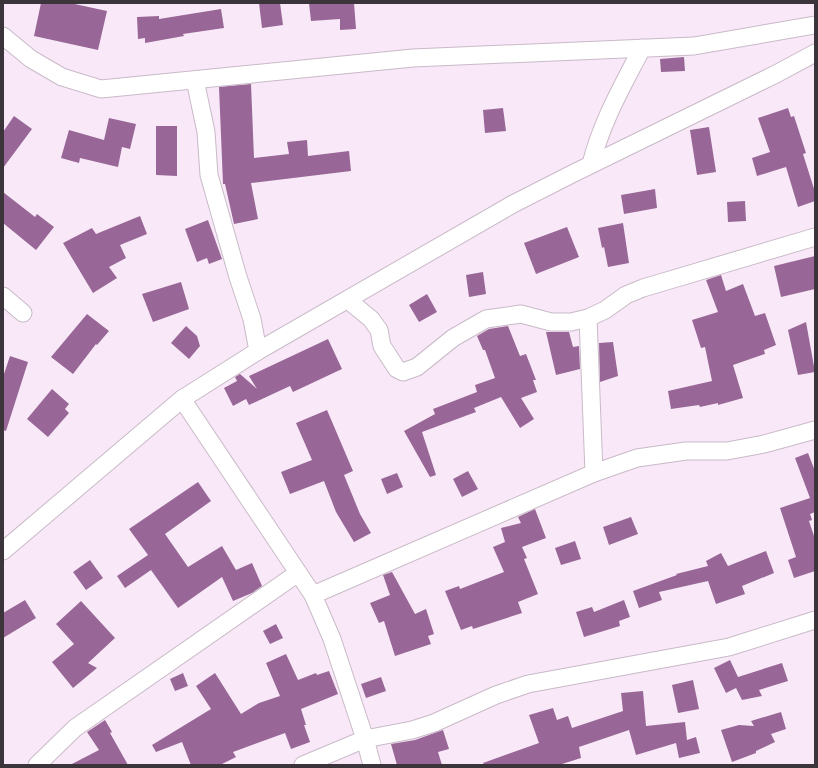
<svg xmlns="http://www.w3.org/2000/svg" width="818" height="768" font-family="Inter,sans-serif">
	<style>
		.building { fill: #986797 }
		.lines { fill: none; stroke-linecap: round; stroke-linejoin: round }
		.street-casing { stroke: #c9bac8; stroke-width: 19 }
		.street { stroke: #fff; stroke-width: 17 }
	</style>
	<rect width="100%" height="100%" fill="#f9e9f8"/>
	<g class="building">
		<path d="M41,3H70L107,11L98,50L34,36Z"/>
		<path d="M259,3H280L283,25L262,28Z"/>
		<path d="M309,3H354L356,29L340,30V19L311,21Z"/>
		<path d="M221,9L224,28L183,34L184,36L145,43V38L138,39L137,17L159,16V19Z"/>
		<path d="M684,57L685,71L661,72L660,59Z"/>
		<path d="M251,84L254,158L289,154L287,142L307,140L308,156L349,151L351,171L251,183L258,219L234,224L225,184H223L219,87Z"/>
		<path d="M503,108L506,131L485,133L483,110Z"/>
		<path d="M788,108L791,117L794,116L806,153L803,154L815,192V201L798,207L786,167L757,176L752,158L770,152L758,118Z"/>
		<path d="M14,116L32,129L3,168V132Z"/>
		<path d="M109,118L136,124L130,149L122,147L118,167L80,158L79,163L61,158L69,130L104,140Z"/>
		<path d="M156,126H177V176L156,175Z"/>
		<path d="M709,127L716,172L697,175L690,130Z"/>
		<path d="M655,189L657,208L624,214L621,195Z"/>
		<path d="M3,192L35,217L37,214L54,227L36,250L3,223Z"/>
		<path d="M745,201L746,221L728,222L727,202Z"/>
		<path d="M140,216L147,234L120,245L126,258L109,267L117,278L93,293L63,243L92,228L96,234Z"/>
		<path d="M208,220L222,259L209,264L207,258L197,262L185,229Z"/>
		<path d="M623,223L629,263L608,267L604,247L602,248L598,228Z"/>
		<path d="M567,227L579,257L536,274L524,243Z"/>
		<path d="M815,256V289L781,297L774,266Z"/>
		<path d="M483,272L486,294L469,297L466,275Z"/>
		<path d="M721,275L726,291L743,284L755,316L765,313L776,345L764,350L765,354L733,365L743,398L718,405V403L700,407L699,405L671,409L668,391L712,381L705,347L701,348L692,320L718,312L706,280Z"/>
		<path d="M181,282L189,309L153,322L142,294Z"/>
		<path d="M427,294L437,312L419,322L409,305Z"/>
		<path d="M87,314L109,331L97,345L96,344L73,374L51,357Z"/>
		<path d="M806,322L815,372L798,375L788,330Z"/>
		<path d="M186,326L197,336L200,346L189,359L171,343Z"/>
		<path d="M508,326L520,356L526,354L536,380H533L537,392L521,398L534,419L520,428L501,397L474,408L476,412L422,432L436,475L430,477L404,431L435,414L433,409L477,392L475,385L495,378L485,350H483L477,336L489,329Z"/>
		<path d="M546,332H569L573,347L579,346L580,369L556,375Z"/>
		<path d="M328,339L342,369L293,392L290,386L249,405L246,399L233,406L224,388L237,381L235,377L240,374L257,389L249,376Z"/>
		<path d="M613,342L618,376L600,382L599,343Z"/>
		<path d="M10,356L28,362L6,431L3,430V377Z"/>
		<path d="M52,389L69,404L65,409L69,413L48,437L27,419Z"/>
		<path d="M327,410L353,471L344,475L360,514L371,533L354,542L336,512L324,481L290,494L281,472L312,460L296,423Z"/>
		<path d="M808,453L815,471V512L810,514L812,520L809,521L815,539V571L794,578L788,560L796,557L780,508L810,498L795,458Z"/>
		<path d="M468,471L478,489L462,497L453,479Z"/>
		<path d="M397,473L403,487L387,494L381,479Z"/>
		<path d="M198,482L211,501L165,534L188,567L222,546L236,570L252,563L262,586L252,593L233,601L222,577L178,608L151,570L125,588L117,576L148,555L129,529Z"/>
		<path d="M535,509L546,538L522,547L527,558L524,559L538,594L518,602L522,613L473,629L472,626L461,630L445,591L459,586L460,589L504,572L493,547L505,542L501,528L521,523L518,517Z"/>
		<path d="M631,517L638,534L609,545L603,527Z"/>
		<path d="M575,541L581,559L561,565L555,548Z"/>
		<path d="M766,551L774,573L742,586L745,594L716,604L708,581L659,592L662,600L639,608L633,591L677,575L676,574L708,566L706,561L721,553L728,566Z"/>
		<path d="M90,560L103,578L86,590L73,572Z"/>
		<path d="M392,572L415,614L426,609L434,634L428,636L431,644L395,656L384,621L379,623L370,603L390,595L383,575Z"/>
		<path d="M25,600L36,618L3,638V613Z"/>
		<path d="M624,600L630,617L619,621L620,626L584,637L576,612L592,607L594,612Z"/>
		<path d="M81,601L115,638L88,663L97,668L73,688L52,662L74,644L56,624Z"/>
		<path d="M276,624L283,638L270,644L263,631Z"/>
		<path d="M286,654L298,680L316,673L317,675L329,671L338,694L301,709L306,725H304L310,742L291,749L285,733L233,752L236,757L220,765H191L182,742L156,752L152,745L211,709L196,686L215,673L241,714L259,703L280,696L266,663Z"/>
		<path d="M730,660L738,677L782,663L788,681L759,690L762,696L742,700L736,688L726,693L714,668Z"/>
		<path d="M183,673L188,686L175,691L170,679Z"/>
		<path d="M381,677L386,691L366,698L361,684Z"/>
		<path d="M693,680L699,709L678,713L672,685Z"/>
		<path d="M643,691L646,726L685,722L687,740L696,737L700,753L679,758L676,743L636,755L629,730L579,747L581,758L559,765H484L483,763L539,743L529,715L553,708L557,720L568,716L572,728L623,711L621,693Z"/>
		<path d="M781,712L786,729L771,734L775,742L756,751V753L732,762L721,730L739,725L754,726L751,721Z"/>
		<path d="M105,720L112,732L110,733L128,765H70L99,750L87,732Z"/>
		<path d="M443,730L449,749L438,752L442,765H397L391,744L415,740Z"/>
	</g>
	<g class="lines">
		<defs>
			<g id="street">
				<path d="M3,36L31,59L62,77L101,89L413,58L694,46L815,25"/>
				<path d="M195,80L206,132L209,175L238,277L252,319L258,351"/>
				<path d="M591,164C602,121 622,87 642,48"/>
				<path d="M3,296L23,313"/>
				<path d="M349,301L371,319L379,330L382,346L397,369L403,372L417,367L453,338L486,319L521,314L551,322H571L588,318L605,310L626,295L643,288L815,237"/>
				<path d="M588,318L594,473"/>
				<path d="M182,399L313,595L332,639L365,739L372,765"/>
				<path d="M3,551L182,399L258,351L513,204L574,173L776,74L815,53"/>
				<path d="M313,595L594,473L637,458L686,451H727L764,444L815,430"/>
				<path d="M37,765L75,728L298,573"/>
				<path d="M303,765L365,739L412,730L434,723L496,695L528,684L729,647L815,620"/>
			</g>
		</defs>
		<use href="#street" class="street-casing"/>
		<use href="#street" class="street"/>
	</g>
	<rect width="818" height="768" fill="none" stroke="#3b353b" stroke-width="8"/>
</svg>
